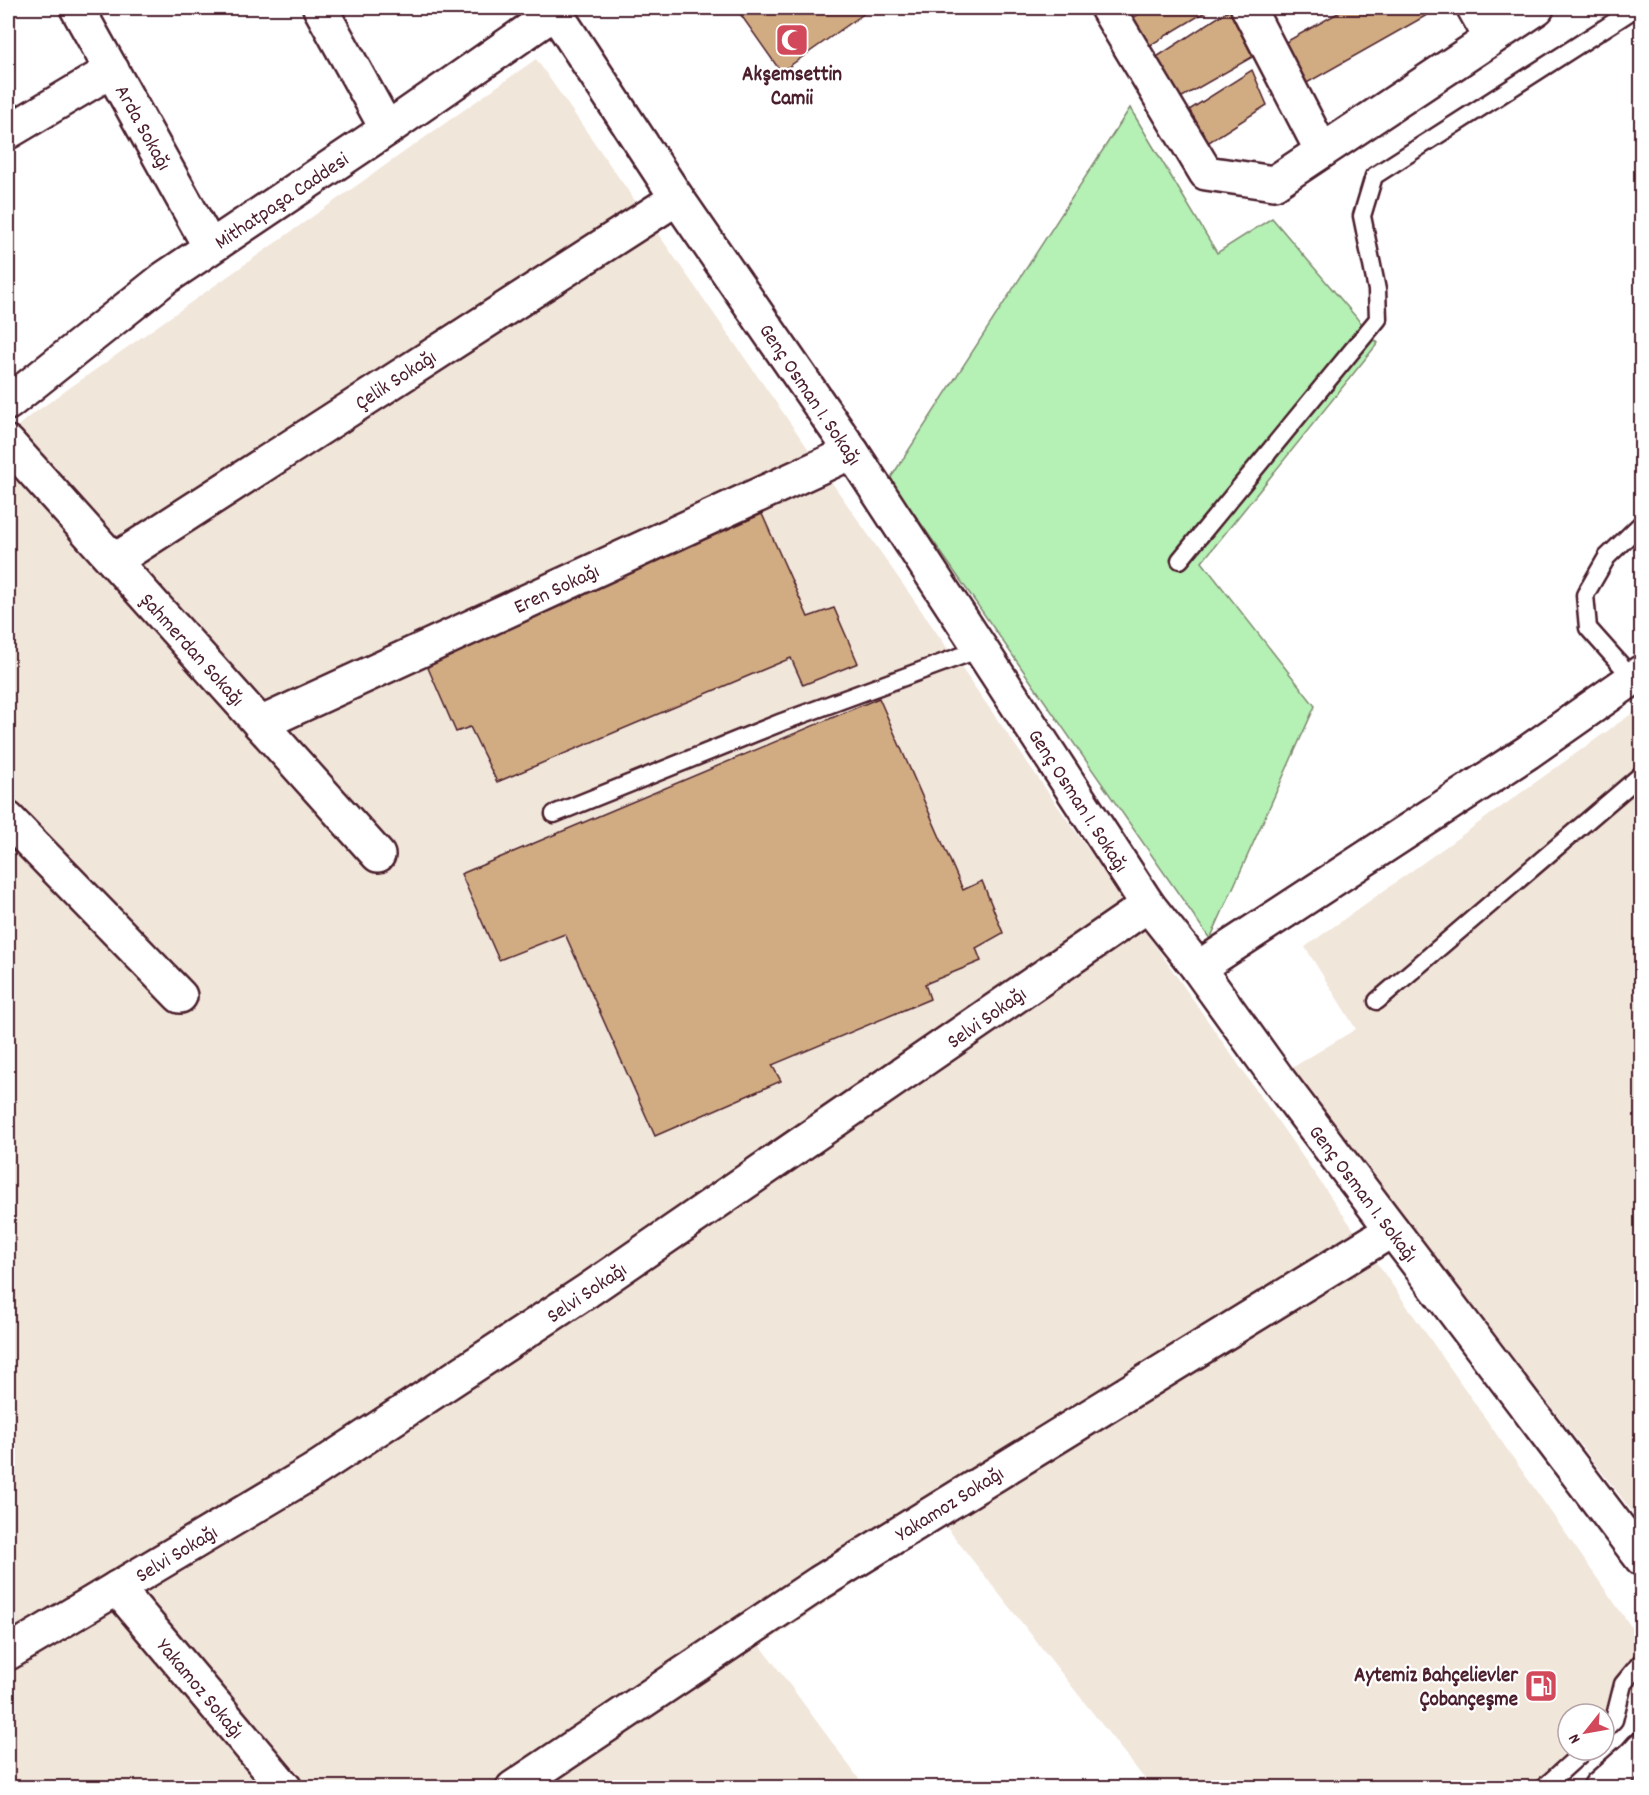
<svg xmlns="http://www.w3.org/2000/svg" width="1649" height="1795" font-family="Dekko,sans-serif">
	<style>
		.built { fill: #f1e6da }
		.green { fill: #b5f0b5; stroke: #808870; stroke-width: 1.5 }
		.building { fill: #d1ac83; stroke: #4a1f2b; stroke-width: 1.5 }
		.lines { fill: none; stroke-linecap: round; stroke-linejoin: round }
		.service-casing { stroke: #4a1f2b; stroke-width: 21 }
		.minor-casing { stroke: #4a1f2b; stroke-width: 38 }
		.secondary-casing { stroke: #4a1f2b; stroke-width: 38 }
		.service { stroke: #fff; stroke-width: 16 }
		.minor { stroke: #fff; stroke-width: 33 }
		.secondary { stroke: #fff; stroke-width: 33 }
		.labels { text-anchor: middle; stroke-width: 4.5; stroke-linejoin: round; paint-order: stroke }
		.poi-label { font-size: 21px; font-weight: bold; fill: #4a1f2b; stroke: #fff }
		.street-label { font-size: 21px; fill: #4a1f2b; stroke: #fff }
	</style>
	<rect width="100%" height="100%" fill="#fff"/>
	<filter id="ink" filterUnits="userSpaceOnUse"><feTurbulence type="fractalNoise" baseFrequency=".0167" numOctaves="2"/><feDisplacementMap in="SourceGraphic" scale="12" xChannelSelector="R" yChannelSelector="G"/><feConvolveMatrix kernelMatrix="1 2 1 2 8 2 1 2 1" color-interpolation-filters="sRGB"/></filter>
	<g filter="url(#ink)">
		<g class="built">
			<path d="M536,59L1641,1641V1684L1604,1722V1714H1568V1750H1576L1538,1787H1151L944,1524L761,1646L865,1787H8V435L27,418Z"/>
			<path d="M1641,707V1523L1290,1069L1356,1029L1305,947Z"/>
		</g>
		<path class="green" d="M1130,108L1217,253L1272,218L1378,343L1202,562L1315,706L1210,939L890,479Z"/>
		<g class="building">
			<path d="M736,8H872L781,72Z"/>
			<path d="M1148,8H1212L1149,46L1132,19Z"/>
			<path d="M1347,8H1435L1436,10L1305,84L1284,43Z"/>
			<path d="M1229,10L1254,56L1177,100L1152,60Z"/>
			<path d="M1252,70L1267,105L1206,144L1186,112Z"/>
			<path d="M762,514L808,617L834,608L858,663L803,685L791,658L497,782L470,727L456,732L425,661Z"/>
			<path d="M879,698L963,890L982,881L1003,933L976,948L981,961L925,984L930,999L772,1065L781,1081L655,1136L565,934L499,960L461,874Z"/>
		</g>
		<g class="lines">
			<defs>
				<g id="service">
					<path d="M1180,560L1378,319L1377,290L1362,216L1374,176L1636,8"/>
					<path d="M1637,683L1588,628L1585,595L1607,557L1642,523"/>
					<path d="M554,814L782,722L980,649"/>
					<path d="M1377,1001L1642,774"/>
					<path d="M1604,1730L1614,1720L1623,1684L1642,1661"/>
					<path d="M1543,1788L1585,1750"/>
				</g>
				<g id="minor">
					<path d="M77,8L210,247"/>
					<path d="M320,8L387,129"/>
					<path d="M1107,8L1206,173L1274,183L1537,8"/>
					<path d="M1248,8L1322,151"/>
					<path d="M1474,8L1491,38"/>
					<path d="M555,12L677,198L852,452L1148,905L1198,968L1280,1082L1642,1559"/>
					<path d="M8,132L112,70"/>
					<path d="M8,443L378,855"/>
					<path d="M114,561L677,198"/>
					<path d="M260,724L852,452"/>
					<path d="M8,819L180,996"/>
					<path d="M1198,968L1528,752L1642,672"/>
					<path d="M117,1588L285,1788"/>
					<path d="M8,1653L312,1472L587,1291L1148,905"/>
					<path d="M513,1788L819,1583L1392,1230"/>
				</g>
				<g id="secondary">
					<path d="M8,403L165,278L387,129L561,8"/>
					<path d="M1600,1788L1635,1757L1642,1749"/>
				</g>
			</defs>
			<use href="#service" class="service-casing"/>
			<use href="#minor" class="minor-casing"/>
			<use href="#secondary" class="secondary-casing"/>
			<use href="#service" class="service"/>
			<use href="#minor" class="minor"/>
			<use href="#secondary" class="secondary"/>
		</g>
	</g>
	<defs>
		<symbol id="mosque-square" viewBox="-11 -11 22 22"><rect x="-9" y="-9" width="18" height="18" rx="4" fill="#d1495b" stroke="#fff"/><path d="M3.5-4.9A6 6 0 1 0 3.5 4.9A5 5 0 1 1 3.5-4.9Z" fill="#fff"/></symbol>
		<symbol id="fuel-square" viewBox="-11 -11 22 22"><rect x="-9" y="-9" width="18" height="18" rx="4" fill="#d1495b" stroke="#fff"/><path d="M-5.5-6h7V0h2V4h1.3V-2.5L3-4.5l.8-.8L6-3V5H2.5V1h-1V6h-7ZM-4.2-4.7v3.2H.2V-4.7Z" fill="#fff"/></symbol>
	</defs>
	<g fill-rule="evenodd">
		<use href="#mosque-square" x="773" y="21" width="38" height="38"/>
		<use href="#fuel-square" x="1522" y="1667" width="38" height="38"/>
	</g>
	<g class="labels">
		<g class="poi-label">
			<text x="792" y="80">Akşemsettin<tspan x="792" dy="24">Camii</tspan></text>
			<text x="1518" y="1681" text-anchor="end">Aytemiz Bahçelievler<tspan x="1518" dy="24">Çobançeşme</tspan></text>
		</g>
		<g class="street-label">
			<text transform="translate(144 127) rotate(61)" y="7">Arda Sokağı</text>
			<text transform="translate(281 200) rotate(-34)" y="7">Mithatpaşa Caddesi</text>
			<text transform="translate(395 379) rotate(-33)" y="7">Çelik Sokağı</text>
			<text transform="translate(811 394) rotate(56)" y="7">Genç Osman 1. Sokağı</text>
			<text transform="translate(556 588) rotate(-25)" y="7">Eren Sokağı</text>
			<text transform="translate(193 649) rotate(48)" y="7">Şahmerdan Sokağı</text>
			<text transform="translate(1079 800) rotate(57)" y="7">Genç Osman 1. Sokağı</text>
			<text transform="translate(986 1017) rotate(-35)" y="7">Selvi Sokağı</text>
			<text transform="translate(1364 1193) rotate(53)" y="7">Genç Osman 1. Sokağı</text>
			<text transform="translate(586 1292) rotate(-34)" y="7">Selvi Sokağı</text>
			<text transform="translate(949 1503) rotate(-32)" y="7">Yakamoz Sokağı</text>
			<text transform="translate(176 1553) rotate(-31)" y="7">Selvi Sokağı</text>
			<text transform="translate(201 1688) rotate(50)" y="7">Yakamoz Sokağı</text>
		</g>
	</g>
	<rect width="1649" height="1795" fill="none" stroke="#fff" stroke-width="30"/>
	<rect x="15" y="15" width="1619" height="1765" fill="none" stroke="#4a1f2b" stroke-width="2" filter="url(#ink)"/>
	<g transform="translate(1586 1732) rotate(239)"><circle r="28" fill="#ffffff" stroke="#b7a5aa" stroke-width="1.5"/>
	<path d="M0-4.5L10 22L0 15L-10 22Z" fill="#d1495b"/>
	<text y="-9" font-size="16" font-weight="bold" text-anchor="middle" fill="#4a1f2b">N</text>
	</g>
</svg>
